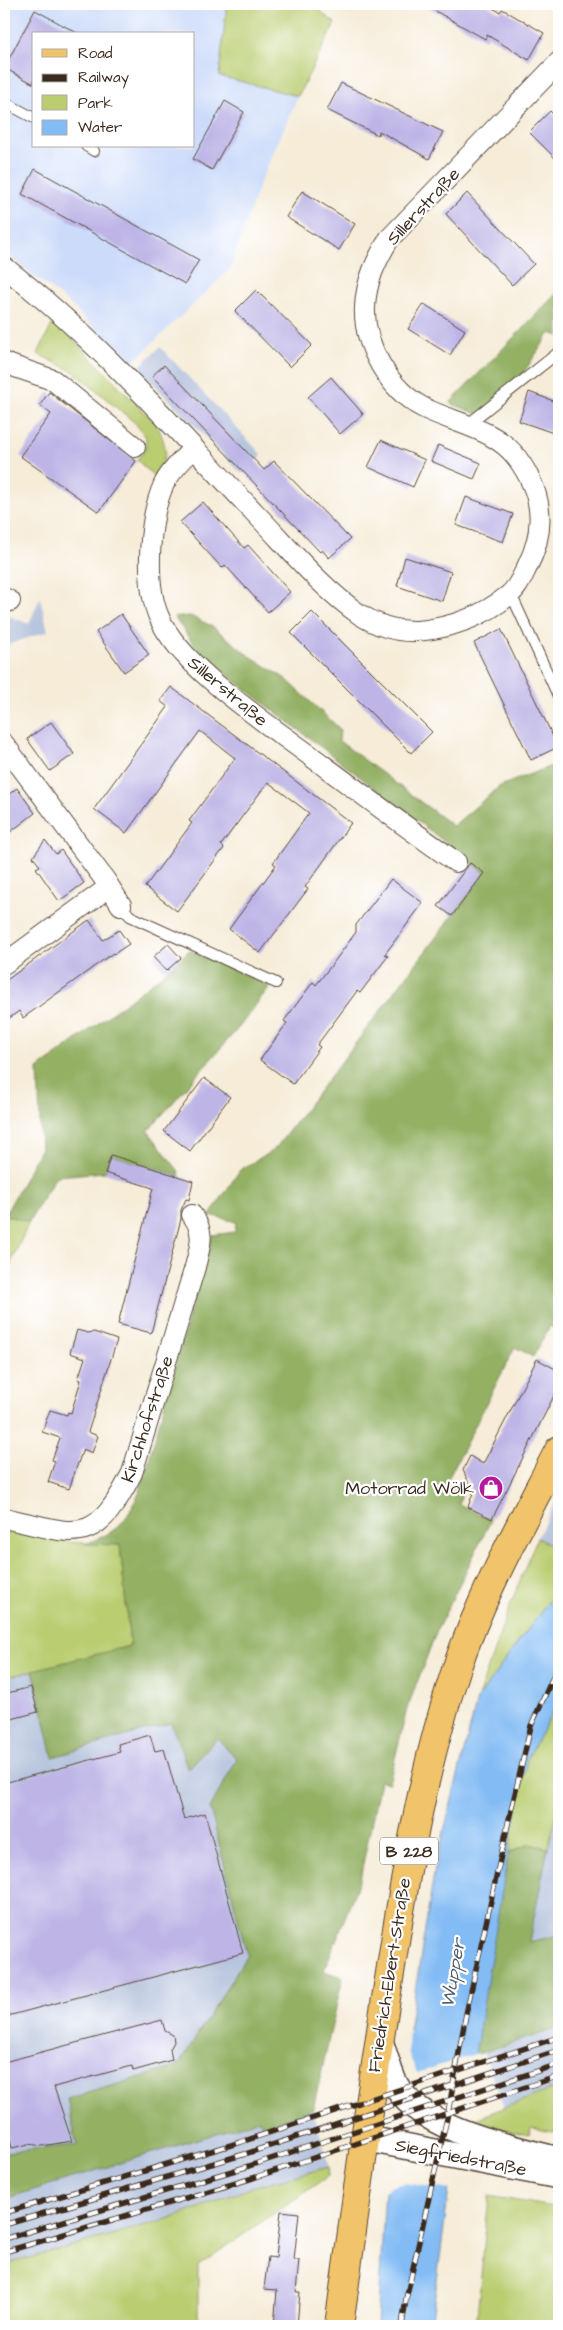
<svg xmlns="http://www.w3.org/2000/svg" width="563" height="2330" font-family="'Architects Daughter',sans-serif">
	<style>
		.built { fill: #ccdbfa; fill-rule: evenodd }
		.industrial { fill: #b8c5de }
		.green { fill: #bacd71; stroke: #7a7c48 }
		.forest { fill: #93b063; stroke: #676d40 }
		.water { fill: #83bcf4; stroke: #5f7389 }
		.pier { fill: #f6ecd8 }
		.building { fill: #beb5e6 }
		.lines { fill: none; stroke-linecap: round; stroke-linejoin: round }
		.service-casing { stroke: #57473a; stroke-width: 12 }
		.minor-casing { stroke: #57473a; stroke-width: 22 }
		.tertiary-casing { stroke: #57473a; stroke-width: 28 }
		.primary-casing { stroke: #57473a; stroke-width: 30 }
		.service { stroke: #fff; stroke-width: 10 }
		.minor { stroke: #fff; stroke-width: 20 }
		.tertiary { stroke: #fff; stroke-width: 25 }
		.primary { stroke: #f1c36a; stroke-width: 28 }
		.rail-casing { stroke: #3b2a1e; stroke-width: 5.5 }
		.rail { stroke: #fff; stroke-width: 4; stroke-dasharray: 11; stroke-linecap: butt }
		.labels { text-anchor: middle; stroke-width: 4.5; stroke-linejoin: round; paint-order: stroke }
		.shield { fill: #fff; stroke: #766a62; stroke-width: 1 }
		.shield-label { font-size: 16px; font-weight: bold; fill: #3b2a1e }
		.street-label { font-size: 18px; fill: #3b2a1e; stroke: #fff }
		.poi-label { font-size: 18px; fill: #3b2a1e; stroke: #fff; text-anchor: end }
		.water-label { font-size: 19px; font-style: italic; fill: #545d69; stroke: #fff }
	</style>
	<rect width="100%" height="100%" fill="#fff"/>
	<filter id="ink" filterUnits="userSpaceOnUse"><feTurbulence type="fractalNoise" baseFrequency=".02" numOctaves="2"/><feDisplacementMap in="SourceGraphic" scale="10" xChannelSelector="R" yChannelSelector="G"/><feConvolveMatrix kernelMatrix="1 2 1 2 8 2 1 2 1" color-interpolation-filters="sRGB"/></filter>
	<filter id="wash" filterUnits="userSpaceOnUse"><feTurbulence type="fractalNoise" baseFrequency=".0096" numOctaves="4" result="noise"/><feDisplacementMap in="SourceGraphic" scale="20" xChannelSelector="R" yChannelSelector="G"/><feGaussianBlur stdDeviation="1.12" result="paint"/><feColorMatrix in="noise" values="0 0 0 0 0 0 0 0 0 0 0 0 0 0 0 0 0 1.4 0 .05"/><feComposite in="paint" operator="in"/></filter>
	<g filter="url(#wash)">
		<rect width="100%" height="100%" fill="#f6ecd8"/>
		<path class="built" d="M4,4H227L219,76L298,96L259,185L230,269L130,365L70,304L4,252ZM34,34H194V146H34Z"/>
		<g class="industrial">
			<path d="M160,347L262,455L242,474L138,368Z"/>
			<path d="M40,597L48,631L4,646V614L29,624Z"/>
			<path d="M559,1495V1549L537,1538Z"/>
			<path d="M33,1670L53,1756L172,1723L188,1768L217,1738L238,1759L210,1808L247,1955L178,2066L67,2099L78,2145L4,2152V1678Z"/>
			<path d="M559,1806V1935L529,1943L548,1848Z"/>
			<path d="M559,2028V2086L504,2108L484,2053Z"/>
			<path d="M313,2109L329,2167L255,2186L178,2216L4,2265V2199L259,2120L263,2126Z"/>
		</g>
		<g class="green">
			<path d="M227,4H311L335,23L298,96L219,76Z"/>
			<path d="M54,320L157,425C168,449 168,454 155,477L137,460L146,448V437L135,423L74,372L38,354Z"/>
			<path d="M5,1215L29,1222L4,1279V1217Z"/>
			<path d="M4,1527L70,1542L120,1545L130,1646L4,1678Z"/>
			<path d="M537,1538L559,1549V1588L505,1660L477,1700L509,1608Z"/>
			<path d="M559,1700V1806L548,1848L528,1844L508,1854L527,1759Z"/>
			<path d="M559,2086V2133L531,2128L529,2135L492,2127L473,2120Z"/>
			<path d="M329,2167L328,2176L198,2266V2326H4V2265L178,2216L255,2186Z"/>
			<path d="M489,2196L559,2208V2326H476Z"/>
		</g>
		<g class="forest">
			<path d="M559,291V336L550,333L492,420L450,403Z"/>
			<path d="M190,616L212,626L247,654L286,679L340,729L339,741L453,826L500,786L559,763V1331L550,1326L533,1357L515,1347L447,1481L462,1494L459,1504L491,1520L437,1630L407,1709L389,1783L380,1781L360,1879L324,1971L343,1977L313,2109L263,2126L259,2120L4,2199V2152L77,2145L67,2099L178,2066L247,1955L210,1808L237,1759L217,1738L188,1769L171,1723L53,1757L33,1670L130,1646L120,1545L85,1544C119,1531 125,1524 140,1491L212,1235L235,1232L236,1222L210,1215L240,1170L275,1149L485,873L217,667L194,645L174,617Z"/>
			<path d="M189,950L270,986L240,1026L148,1131L178,1170L180,1177L111,1155L105,1172L56,1176L29,1222L5,1215L41,1148L38,1069L166,972Z"/>
			<path d="M528,1844L548,1848L529,1942L559,1935V2028L475,2055L508,1854Z"/>
		</g>
		<path class="water" d="M559,1588V1700L527,1759L508,1854L475,2055L449,2189L431,2326H377L386,2172L435,1867L477,1700L505,1660Z"/>
		<path class="pier" d="M408,2030H409L408,2052L417,2073L478,2053L451,2190L404,2183L390,2187L382,2193L383,2172Z"/>
		<g id="blocks">
			<g class="building">
				<path d="M423,4H485L500,12L502,9L544,33L529,60L487,35L485,39Z"/>
				<path d="M35,10L79,34H34V84L4,68Z"/>
				<path d="M341,83L443,132L429,159L379,131L378,135L327,110Z"/>
				<path d="M225,101L244,112L212,170L193,159Z"/>
				<path d="M550,111L559,120V162L529,132Z"/>
				<path d="M35,169L199,260L185,284L22,194Z"/>
				<path d="M302,191L355,224L339,250L286,217Z"/>
				<path d="M467,193L534,264L512,285L446,214Z"/>
				<path d="M256,290L312,345L290,367L235,311Z"/>
				<path d="M424,304L465,330L450,355L408,329Z"/>
				<path d="M164,365L264,470L274,461L350,539L329,558L322,550L320,552L152,376Z"/>
				<path d="M331,377L363,414L340,434L308,397Z"/>
				<path d="M49,392L136,461L99,512L20,456L51,414L40,405Z"/>
				<path d="M529,392L559,403V435L519,421Z"/>
				<path d="M381,440L425,460L413,487L368,467Z"/>
				<path d="M438,445L481,463L474,479L431,461Z"/>
				<path d="M466,497L513,514L503,542L456,525Z"/>
				<path d="M203,502L244,548L248,545L290,592L268,612L225,565L222,568L180,522Z"/>
				<path d="M405,557L451,572L442,601L397,586Z"/>
				<path d="M312,612L432,732L411,753L291,633Z"/>
				<path d="M121,614L149,655L124,672L96,632Z"/>
				<path d="M501,629L558,747L531,760L474,643Z"/>
				<path d="M171,687L351,823L305,887L308,889L260,953L229,929L276,865L273,863L309,813L268,782L221,845L224,848L177,911L145,887L192,823L189,821L235,758L200,731L126,833L94,809L168,707L160,701Z"/>
				<path d="M51,722L74,754L50,771L27,739Z"/>
				<path d="M17,788L35,813L4,837V798Z"/>
				<path d="M45,840L56,854L61,850L84,883L59,901L36,868L40,866L33,857Z"/>
				<path d="M470,863L484,873L452,916L438,906Z"/>
				<path d="M391,879L423,903L385,954L388,956L360,993L357,991L317,1045L320,1047L293,1084L260,1060L287,1023L284,1021L313,982L316,985L337,958L356,932V925Z"/>
				<path d="M89,920L103,940L119,930L129,944L114,954L113,953L23,1018L19,1011L4,1022V982Z"/>
				<path d="M168,944L181,958L166,971L153,957Z"/>
				<path d="M204,1078L230,1097L190,1151L164,1131Z"/>
				<path d="M111,1155L193,1181L189,1200L186,1199L181,1210V1219L151,1333L118,1324L153,1188L105,1173Z"/>
				<path d="M77,1330L88,1333L94,1332L117,1340L88,1432L98,1436L92,1453L83,1449L69,1489L48,1482L55,1461L52,1460L60,1438L42,1432L50,1410L67,1415L68,1412L71,1413L81,1380L78,1379L85,1358L70,1353Z"/>
				<path d="M537,1359L559,1371V1386L492,1519L468,1507L473,1493L463,1470L470,1456L483,1464Z"/>
				<path d="M31,1687L38,1712L4,1721V1694Z"/>
				<path d="M150,1735L155,1751L164,1749L184,1819L205,1813L243,1953L4,2017V1783L120,1752L118,1744Z"/>
				<path d="M162,2020L165,2031L173,2035L174,2042L170,2049L172,2060L133,2071L132,2066L54,2087L72,2141L42,2146L29,2144L12,2148L4,2114V2062Z"/>
				<path d="M281,2211L299,2213L294,2260H299L296,2292H300L297,2326H274L277,2290L264,2289L268,2257L276,2258Z"/>
			</g>
		</g>
	</g>
	<g filter="url(#ink)">
		<use href="#blocks" fill-opacity="0" stroke="#57473a" stroke-width="1"/>
		<g class="lines">
			<defs>
				<g id="service">
					<path d="M4,102L34,118"/>
					<path d="M86,146L94,151"/>
					<path d="M467,425L559,352"/>
					<path d="M511,594L559,698"/>
					<path d="M121,905L130,916L276,983"/>
				</g>
				<g id="minor">
					<path d="M4,267C97,339 174,428 255,513C288,547 320,587 359,614C376,625 397,632 417,631C451,628 482,617 509,595C518,588 522,577 527,567C547,528 543,493 517,458C496,429 454,423 424,408C390,391 363,345 365,307C366,281 376,261 389,239L559,62"/>
					<path d="M4,363L53,380L135,447"/>
					<path d="M193,448C184,459 170,471 164,484C149,517 144,583 159,617C180,667 268,724 312,757C359,792 407,828 456,862"/>
					<path d="M4,598L10,601"/>
					<path d="M4,744L105,880L121,905"/>
					<path d="M4,964L109,887"/>
					<path d="M4,1518C77,1534 94,1549 132,1473L195,1267C200,1246 206,1233 192,1215"/>
				</g>
				<g id="tertiary">
					<path d="M379,2038C384,2052 388,2068 394,2082C417,2129 512,2148 559,2160"/>
					<path d="M363,2138L559,2176"/>
				</g>
				<path id="primary" d="M339,2326C355,2208 371,2091 390,1973C406,1870 423,1769 456,1670C482,1593 522,1522 559,1450"/>
			</defs>
			<use href="#service" class="service-casing"/>
			<use href="#minor" class="minor-casing"/>
			<use href="#tertiary" class="tertiary-casing"/>
			<use href="#primary" class="primary-casing"/>
			<use href="#service" class="service"/>
			<use href="#minor" class="minor"/>
			<use href="#tertiary" class="tertiary"/>
			<use href="#primary" class="primary"/>
			<defs>
				<g id="rail">
					<path d="M4,2213L241,2142L559,2037"/>
					<path d="M4,2225L245,2154L559,2050"/>
					<path d="M4,2239L249,2166L559,2064"/>
					<path d="M4,2252L253,2178L559,2076"/>
					<path d="M402,2326L406,2299L447,2118L466,2014L509,1819L531,1726L559,1664"/>
				</g>
			</defs>
			<use href="#rail" class="rail-casing"/>
			<use href="#rail" class="rail"/>
		</g>
	</g>
	<defs>
		<symbol id="shop-disc" viewBox="-11 -11 22 22"><circle r="9.5" fill="#b5179e" stroke="#fff"/><path d="M-5-2.5h2.3a2.7 3.5 0 0 1 5.4 0H5L5.5 6h-11ZM-1.5-2.5h3a1.5 2.3 0 0 0-3 0Z" fill="#fff"/></symbol>
	</defs>
	<g fill-rule="evenodd">
		<use href="#shop-disc" x="477" y="1474" width="28" height="28"/>
	</g>
	<g class="labels">
		<rect class="shield" x="380" y="1837.5" width="58" height="27" rx="4"/>
		<g class="shield-label">
			<text x="409" y="1857">B 228</text>
		</g>
		<g class="street-label">
			<text transform="translate(423 206) rotate(-47)" y="6">Sillerstraße</text>
			<text transform="translate(228 691) rotate(40)" y="6">Sillerstraße</text>
			<text transform="translate(147 1419) rotate(-72)" y="6">Kirchhofstraße</text>
			<text transform="translate(389 1975) rotate(-81)" y="6">Friedrich-Ebert-Straße</text>
			<text transform="translate(461 2157) rotate(11)" y="6">Siegfriedstraße</text>
		</g>
		<g class="poi-label">
			<text x="474" y="1494">Motorrad Wölk</text>
		</g>
		<g class="water-label">
			<text transform="translate(452 1973) rotate(-80)" y="7">Wupper</text>
		</g>
	</g>
	<rect width="563" height="2330" fill="none" stroke="#fff" stroke-width="20"/>
	<rect x="32" y="32" width="162" height="115" fill="#ffffff" stroke="#b1aaa5"/>
	<rect x="42" y="49" width="25" height="8" fill="#f1c36a" stroke="#b1aaa5"/>
	<text x="78" y="58" font-size="15" fill="#3b2a1e">Road</text>
	<rect x="42" y="74" width="25" height="8" fill="#3b2a1e" stroke="#b1aaa5"/>
	<text x="78" y="82" font-size="15" fill="#3b2a1e">Railway</text>
	<rect x="42" y="95" width="25" height="15" fill="#bacd71" stroke="#b1aaa5"/>
	<text x="78" y="108" font-size="15" fill="#3b2a1e">Park</text>
	<rect x="42" y="120" width="25" height="15" fill="#83bcf4" stroke="#b1aaa5"/>
	<text x="78" y="132" font-size="15" fill="#3b2a1e">Water</text>
</svg>
